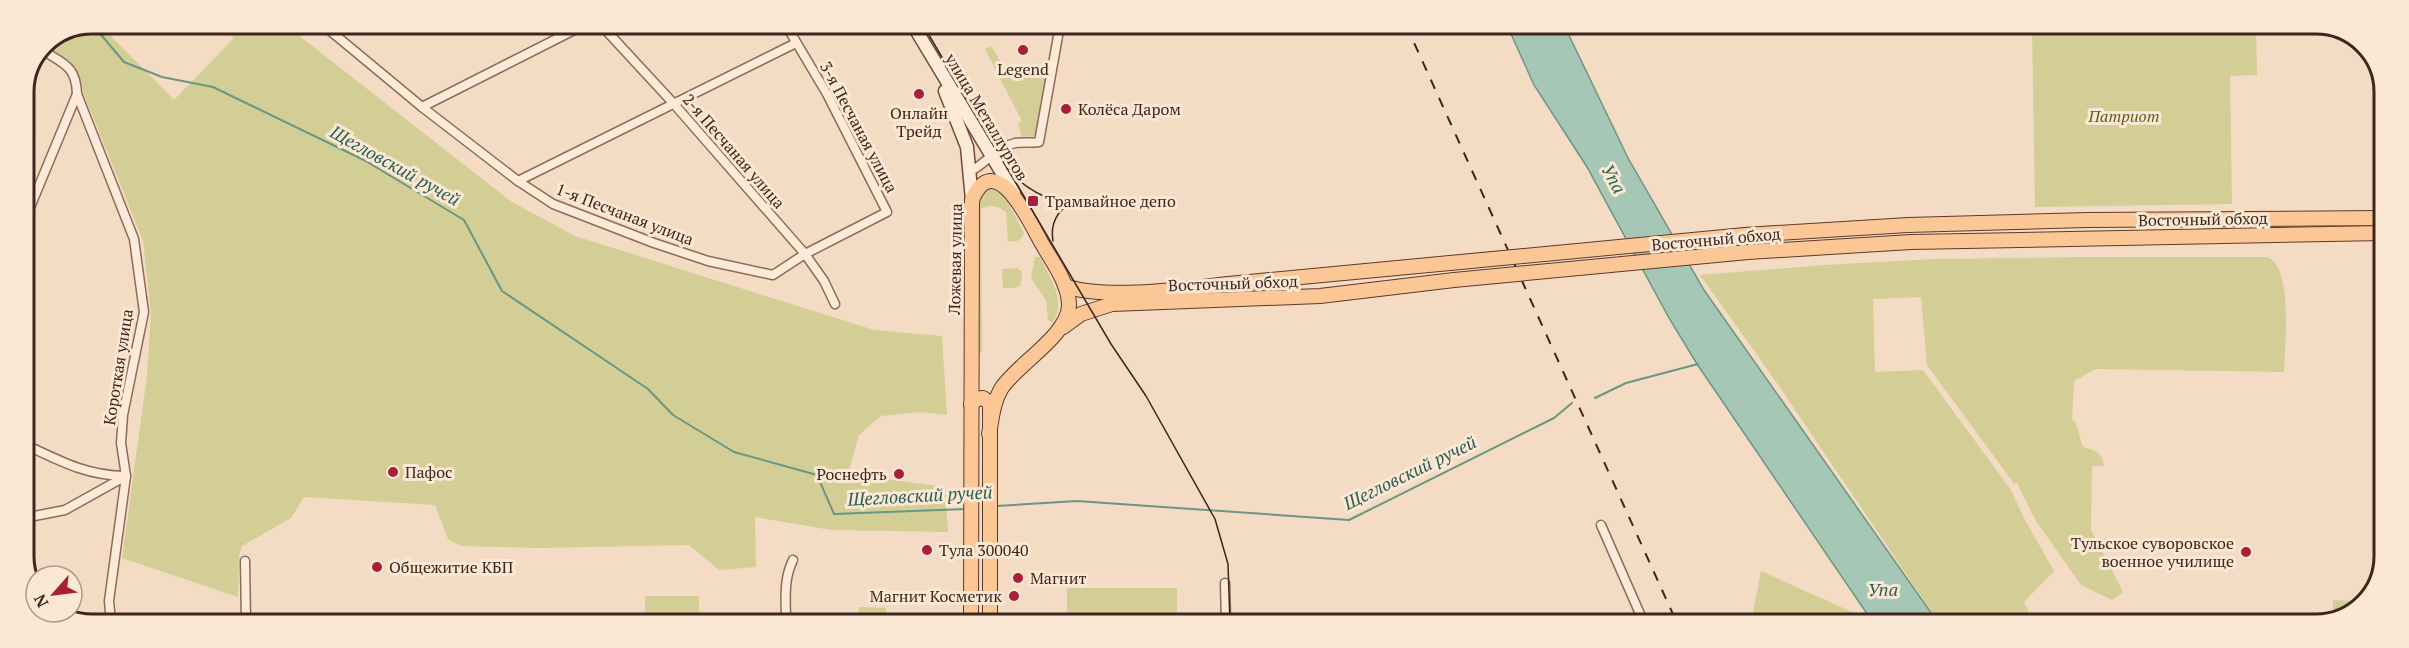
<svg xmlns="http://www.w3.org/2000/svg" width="2409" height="648" font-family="'PT Serif',serif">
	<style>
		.green { fill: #d3ce95 }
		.water { fill: #a6c6b6; stroke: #6b9682; stroke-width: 1.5 }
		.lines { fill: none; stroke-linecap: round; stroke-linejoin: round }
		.stream { stroke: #6b9682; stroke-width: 2 }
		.street-casing { stroke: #916a57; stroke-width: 11 }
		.secondary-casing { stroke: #734b3a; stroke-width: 15 }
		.primary-casing { stroke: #5e392b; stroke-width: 16 }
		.street { stroke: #fdead8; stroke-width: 8 }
		.secondary { stroke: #fdead8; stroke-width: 12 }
		.primary { stroke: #fbc797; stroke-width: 14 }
		.tram { stroke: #3f261d; stroke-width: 1.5 }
		.rail { stroke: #3f261d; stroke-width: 2; stroke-dasharray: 10 10; stroke-linecap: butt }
		.primary-bridge-casing { stroke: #5e392b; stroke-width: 16; stroke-linecap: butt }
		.primary-bridge { stroke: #fbc797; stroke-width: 14 }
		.poi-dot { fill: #a81f3b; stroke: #fae7d4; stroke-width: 2 }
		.labels { text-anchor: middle; stroke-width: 6; stroke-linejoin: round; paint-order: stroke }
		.poi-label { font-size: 16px; fill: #3f261d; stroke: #fae7d4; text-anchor: start }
		.park-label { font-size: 16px; font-style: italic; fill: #5b5e21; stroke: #fae7d4 }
		.street-label { font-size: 16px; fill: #3f261d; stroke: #fae7d4 }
		.water-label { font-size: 18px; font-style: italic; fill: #2a6052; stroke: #fae7d4 }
		.rim { fill: none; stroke: #3f261d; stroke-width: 3 }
	</style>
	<rect width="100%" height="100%" fill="#f4dbc3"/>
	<g class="green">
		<path d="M92,24H105V30L174,100L234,38L217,24H284L512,202L575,236L874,330L942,336L947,415L920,412L881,416L859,435L848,474L945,487L948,532L831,530L755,517L756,567L719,570L689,545L540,548L461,546L448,539L435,505L304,497L291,518L242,546L239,556L238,597L122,558L147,376L151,314L143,241L83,92C78,71 61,58 43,47L44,44Z"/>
		<path d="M2032,26H2256L2257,75L2230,76L2232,204L2035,207Z"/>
		<path d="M991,46L1012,81L1030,72L1028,68L1032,63L1038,74L1046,77L1035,136L1022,137L1018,123L1022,121L985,49Z"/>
		<path d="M991,188L1003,193L1024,233C1022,241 1016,242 1008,241L1006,212C998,205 990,204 981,209L982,351L978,356L976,198L983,190Z"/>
		<path d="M1035,257H1040C1050,278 1067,300 1053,323L1048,320L1046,301L1031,278Z"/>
		<path d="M2083,257H2268C2293,268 2285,347 2284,372L2096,369L2074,381L2072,420L2075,421L2083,447C2095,450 2103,453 2104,466H2092L2091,530L2123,592L2112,600L2081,585L2036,521L2016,481L2015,485L1927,365L1921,297L1873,299L1875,372L1923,370L2011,490L2024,518L2054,571L2024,602L2034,624H1940L1779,386L1700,275L1825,265L1934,259Z"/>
		<path d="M1017,268L1022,272L1021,285L1015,288H1003L1002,269Z"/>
		<path d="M1761,571L1872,621L1874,624L1751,623Z"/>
		<path d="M1067,588H1177V614L1067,615Z"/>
		<rect x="645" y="596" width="54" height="26"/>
		<path d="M2333,600L2364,601L2359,610L2333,618Z"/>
		<path d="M859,607L886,608L885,623H858Z"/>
	</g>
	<path class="water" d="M1507,25H1564L1628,158L1704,290L1939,624H1874L1697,364L1669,318L1587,167L1534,85Z"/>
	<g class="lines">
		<g class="stream">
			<path d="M92,24L124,62L162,77L213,87L364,160L464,220L502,291L648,389L673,415L734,452L817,475L834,514L966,509"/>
			<path d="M1595,398L1626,383L1698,364"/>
			<path d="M996,506L1077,501L1349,520L1554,418L1572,403"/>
		</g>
		<defs>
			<g id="street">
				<path d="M322,24L422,107L518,181L553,204L654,243L708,261L773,275L805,254L887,212L827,94L786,25"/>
				<path d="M601,25L674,104L805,254L824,281L835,304"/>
				<path d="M334,34L351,24"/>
				<path d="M42,50C64,64 76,66 77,94L134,239L144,312L123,415L121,443L126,476L109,601L111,622"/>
				<path d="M422,107L586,24"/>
				<path d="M971,171C986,163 997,147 1015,143C1022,142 1031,143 1039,142L1060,25"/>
				<path d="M518,181L796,43"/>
				<path d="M24,222L77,94"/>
				<path d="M24,444C60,461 85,475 125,476"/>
				<path d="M24,518L65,510L126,476"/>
				<path d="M1601,525L1644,623"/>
				<path d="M245,561L246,622"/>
				<path d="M1225,583L1226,623"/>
				<path d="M786,622C786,601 783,580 793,560"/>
			</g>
			<g id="secondary">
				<path d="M913,25L1014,193"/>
				<path d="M945,91L967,147L972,200"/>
			</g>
			<g id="primary">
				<path d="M1745,235L1908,225L2087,220L2384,218"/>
				<path d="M1748,252L1911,242L2384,233"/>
				<path d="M1065,286C1106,300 1184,289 1228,284C1302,277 1376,270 1450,263"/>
				<path d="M1063,327L1081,314L1112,304L1320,296L1454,280"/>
				<path d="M971,404L977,399L983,398L990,403V623"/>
				<path d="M971,623L972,200C995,146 1030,222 1041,242C1051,260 1069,283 1069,305C1069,335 1017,364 1001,389C993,403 992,418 989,434"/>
			</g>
		</defs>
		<use href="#street" class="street-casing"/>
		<use href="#secondary" class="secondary-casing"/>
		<use href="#primary" class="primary-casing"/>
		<use href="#street" class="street"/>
		<use href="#secondary" class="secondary"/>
		<use href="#primary" class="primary"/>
		<g class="tram">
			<path d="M923,25L1111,344L1146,396L1215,519L1228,564L1230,623"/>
			<path d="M1016,178C1044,202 1065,205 1100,205"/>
			<path d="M1053,241C1050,224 1057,210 1073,202"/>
		</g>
		<path class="rail" d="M1406,25L1677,623"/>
		<defs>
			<g id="primary-bridge">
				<path d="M1450,263L1745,235"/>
				<path d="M1454,280L1748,252"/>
			</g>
		</defs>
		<use href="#primary-bridge" class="primary-bridge-casing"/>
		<use href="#primary-bridge" class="primary-bridge"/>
	</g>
	<g class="poi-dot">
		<circle cx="1023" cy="50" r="6"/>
		<circle cx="919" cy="94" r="6"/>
		<circle cx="1066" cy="109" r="6"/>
		<rect x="1027" y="195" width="12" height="12" rx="3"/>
		<circle cx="393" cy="472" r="6"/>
		<circle cx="899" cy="474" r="6"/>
		<circle cx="927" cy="550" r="6"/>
		<circle cx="2246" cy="552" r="6"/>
		<circle cx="377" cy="567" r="6"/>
		<circle cx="1018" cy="578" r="6"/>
		<circle cx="1014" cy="596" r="6"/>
	</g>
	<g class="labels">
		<g class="poi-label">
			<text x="1023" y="75" text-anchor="middle">Legend</text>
			<text x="1078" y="115">Колёса Даром</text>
			<text x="919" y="119" text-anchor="middle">Онлайн<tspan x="919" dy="18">Трейд</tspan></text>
			<text x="1045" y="207">Трамвайное депо</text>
			<text x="405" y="478">Пафос</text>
			<text x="887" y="480" text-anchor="end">Роснефть</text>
			<text x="2234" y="549" text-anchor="end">Тульское суворовское<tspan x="2234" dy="18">военное училище</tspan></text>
			<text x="939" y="556">Тула 300040</text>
			<text x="389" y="573">Общежитие КБП</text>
			<text x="1030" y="584">Магнит</text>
			<text x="1002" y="602" text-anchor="end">Магнит Косметик</text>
		</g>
		<g class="park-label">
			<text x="2124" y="122">Патриот</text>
		</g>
		<g class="street-label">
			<text transform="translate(987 117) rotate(59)" y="6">улица Металлургов</text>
			<text transform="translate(859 127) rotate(62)" y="6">3-я Песчаная улица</text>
			<text transform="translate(734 151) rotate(49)" y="6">2-я Песчаная улица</text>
			<text transform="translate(625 214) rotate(21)" y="6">1-я Песчаная улица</text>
			<text transform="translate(2203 219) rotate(-1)" y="6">Восточный обход</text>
			<text transform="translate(1716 239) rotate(-5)" y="6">Восточный обход</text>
			<text transform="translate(955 259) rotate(-89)" y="6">Ложевая улица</text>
			<text transform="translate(1233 283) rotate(-2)" y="6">Восточный обход</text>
			<text transform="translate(118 367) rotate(-81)" y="6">Короткая улица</text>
		</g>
		<g class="water-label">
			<text transform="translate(395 166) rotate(29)" y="6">Щегловский ручей</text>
			<text transform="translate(1613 179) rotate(61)" y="6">Упа</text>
			<text transform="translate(1410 473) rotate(-26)" y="6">Щегловский ручей</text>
			<text transform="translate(920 496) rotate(-3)" y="6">Щегловский ручей</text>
			<text x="1883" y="596">Упа</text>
		</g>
	</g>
	<path d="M0 0H2409V648H0ZM92 34H2316A58 58 0 0 1 2374 92V556A58 58 0 0 1 2316 614H92A58 58 0 0 1 34 556V92A58 58 0 0 1 92 34Z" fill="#fae7d4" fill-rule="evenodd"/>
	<path class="rim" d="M92 34H2316A58 58 0 0 1 2374 92V556A58 58 0 0 1 2316 614H92A58 58 0 0 1 34 556V92A58 58 0 0 1 92 34Z"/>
	<g transform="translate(54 594) rotate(242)"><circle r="28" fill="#fae7d4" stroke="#af9a8b" stroke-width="1.5"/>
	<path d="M0-4.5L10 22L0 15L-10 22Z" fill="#a81f3b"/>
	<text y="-9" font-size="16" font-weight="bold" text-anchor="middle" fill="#3f261d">N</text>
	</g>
</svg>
